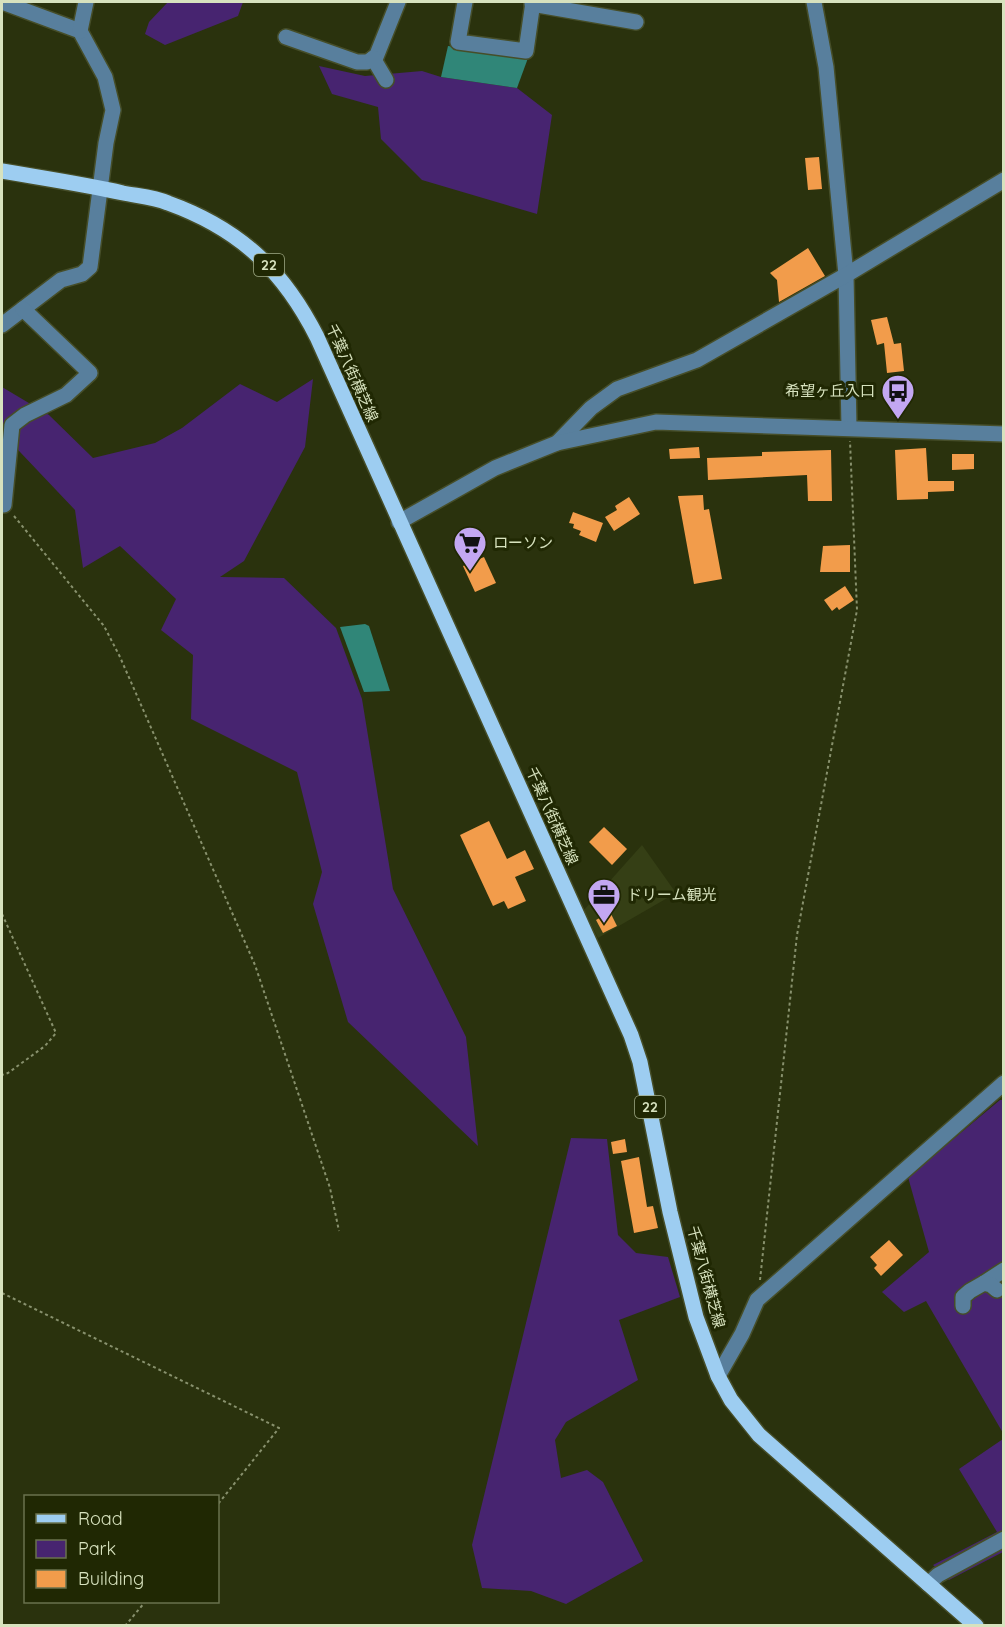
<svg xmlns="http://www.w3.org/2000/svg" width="1005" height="1627" font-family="Quicksand,'Noto Sans JP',sans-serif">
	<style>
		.built { fill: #353f15 }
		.green { fill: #472470 }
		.water { fill: #308678 }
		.building { fill: #f29c4b }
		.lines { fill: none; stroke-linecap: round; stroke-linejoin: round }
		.minor-casing { stroke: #464e29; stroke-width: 18 }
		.major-casing { stroke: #464e29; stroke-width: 18 }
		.path { stroke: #88916d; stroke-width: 2; stroke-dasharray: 3 3; stroke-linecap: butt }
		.minor { stroke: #587f9d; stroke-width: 15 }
		.major { stroke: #9dcdf1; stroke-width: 15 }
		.labels { text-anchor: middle; stroke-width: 6; stroke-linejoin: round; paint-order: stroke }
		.shield { fill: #202803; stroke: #a0aa86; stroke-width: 1.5 }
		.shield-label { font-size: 14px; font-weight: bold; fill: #d7e2be }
		.street-label { font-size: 15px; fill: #d7e2be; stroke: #202803 }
		.poi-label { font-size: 15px; fill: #d7e2be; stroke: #202803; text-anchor: start }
	</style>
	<rect width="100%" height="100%" fill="#2a320d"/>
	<path class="built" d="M642,845L676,893L598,938L584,910Z"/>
	<g class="green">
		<path d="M168,2H243L238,16L165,45L145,34L149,22Z"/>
		<path d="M319,66L365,76L422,71L441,77L517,88L552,115L537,214L422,180L381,139L378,107L332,94Z"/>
		<path d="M313,379L305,447L244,561L220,577L284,578L336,628L362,699L393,889L466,1037L478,1146L348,1022L313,904L322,872L297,772L191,719L193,655L161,630L176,599L120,546L83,568L75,510L2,433V387L49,415L93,458L155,443L182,428L240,384L277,402Z"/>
		<path d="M1000,1100H1003V1433L926,1301L904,1312L882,1292L929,1252L908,1177Z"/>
		<path d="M571,1138L607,1139L618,1235L636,1253L668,1257L680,1297L619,1320L638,1380L566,1422L555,1440L561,1478L587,1470L603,1482L643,1561L566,1604L531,1591L482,1588L472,1545Z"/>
		<path d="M1003,1439V1552L949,1580L933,1565L997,1532L959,1469Z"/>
	</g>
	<g class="water">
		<path d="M448,46L528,58L517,88L441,77Z"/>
		<path d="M365,624L369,626L390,691L364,692L340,627Z"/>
	</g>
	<g class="building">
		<path d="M819,157L822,189L808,190L805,158Z"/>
		<path d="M808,248L825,276L779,302L777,280L770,273Z"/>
		<path d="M887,317L894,344L901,343L904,371L887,373L884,343L877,345L871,320Z"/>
		<path d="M699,447L700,458L670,459L669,449Z"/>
		<path d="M926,448L928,481H954V491L928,492V499L897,500L895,450Z"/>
		<path d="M831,450L832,501H808L807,475L708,480L707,458L762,456V452Z"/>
		<path d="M952,454H974V469L952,470Z"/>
		<path d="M703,495L704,510L709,509L722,579L694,584L678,496Z"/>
		<path d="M629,497L640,514L614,531L605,517L617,510L615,506Z"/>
		<path d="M573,512L603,523L596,542L579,535L581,531L573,528L574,524L569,523Z"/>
		<path d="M850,545V572H820L823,546Z"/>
		<path d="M484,557L496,583L475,592L463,566Z"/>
		<path d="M845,586L854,600L839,610L837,607L832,611L824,600Z"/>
		<path d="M489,821L507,859L525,850L534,869L515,877L526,901L508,909L504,901L493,906L460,835Z"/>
		<path d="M604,827L627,849L612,865L589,842Z"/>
		<path d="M610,912L617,926L603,933L596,920Z"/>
		<path d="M625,1139L627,1152L613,1154L611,1142Z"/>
		<path d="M639,1157L647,1207L653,1206L658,1228L634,1233L621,1161Z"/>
		<path d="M889,1240L903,1255L881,1276L874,1268L877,1265L870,1257Z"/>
	</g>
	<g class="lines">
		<defs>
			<g id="minor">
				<path d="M2,2L80,31L105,77L113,110L106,143L90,267L82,274L61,280L2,325"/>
				<path d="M465,2L458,42L526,51L533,2"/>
				<path d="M814,2L826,67L846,275L849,428"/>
				<path d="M532,4L636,22"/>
				<path d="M80,31L86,2"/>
				<path d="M286,37L357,62H367L376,57L398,2"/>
				<path d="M373,58L386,80"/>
				<path d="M557,443L591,408L617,389L697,360L846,275L1004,180"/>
				<path d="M4,505L12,425L25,415L66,395L90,373L23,309"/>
				<path d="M399,522L495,468L557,443L656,422L1004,434"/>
				<path d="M984,1283L1004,1270"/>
				<path d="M963,1306V1297L970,1291L984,1283L991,1285L997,1290"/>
				<path d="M718,1376L742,1334L757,1300L1004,1083"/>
				<path d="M928,1584L938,1575L1004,1539"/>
			</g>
			<path id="major" d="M2,171C42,178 83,184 123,193C138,196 154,197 168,203C240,229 283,270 317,337L631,1035L640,1062L670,1212L696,1317L718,1376L731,1400L759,1435L976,1626"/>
		</defs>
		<use href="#minor" class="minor-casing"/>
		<use href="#major" class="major-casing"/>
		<g class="path">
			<path d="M14,516L104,626L120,657L255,965L330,1188L339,1231"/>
			<path d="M2,914L56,1033L45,1046L8,1073L2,1075"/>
			<path d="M760,1280L797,935L857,610L850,441"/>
			<path d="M2,1293L279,1428L218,1504"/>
			<path d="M125,1626L145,1602"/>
		</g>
		<use href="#minor" class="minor"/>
		<use href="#major" class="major"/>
	</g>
	<defs>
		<symbol id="bus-pin" viewBox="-11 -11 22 30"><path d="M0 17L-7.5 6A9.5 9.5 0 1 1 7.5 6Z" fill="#c3a7f2" stroke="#202803"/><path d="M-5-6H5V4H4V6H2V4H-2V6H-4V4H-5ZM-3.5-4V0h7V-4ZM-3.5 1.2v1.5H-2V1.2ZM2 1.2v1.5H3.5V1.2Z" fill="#111"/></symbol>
		<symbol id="supermarket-pin" viewBox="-11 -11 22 30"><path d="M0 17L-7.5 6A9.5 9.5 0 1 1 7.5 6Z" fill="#c3a7f2" stroke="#202803"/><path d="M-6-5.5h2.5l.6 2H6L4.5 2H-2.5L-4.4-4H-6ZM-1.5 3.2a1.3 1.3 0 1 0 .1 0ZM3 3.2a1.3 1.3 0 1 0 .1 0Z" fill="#111"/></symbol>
		<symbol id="office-pin" viewBox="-11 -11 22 30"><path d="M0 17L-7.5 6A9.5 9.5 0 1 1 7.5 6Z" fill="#c3a7f2" stroke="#202803"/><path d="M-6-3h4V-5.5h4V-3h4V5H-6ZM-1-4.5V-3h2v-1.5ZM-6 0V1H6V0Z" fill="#111"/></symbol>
	</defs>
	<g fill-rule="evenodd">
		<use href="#bus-pin" x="879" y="372" width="38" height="52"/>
		<use href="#supermarket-pin" x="451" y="524" width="38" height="52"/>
		<use href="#office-pin" x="585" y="876" width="38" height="52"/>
	</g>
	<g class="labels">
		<g class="shield">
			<rect x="254" y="254" width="30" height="22" rx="4.5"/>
			<rect x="635" y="1096" width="30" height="22" rx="4.5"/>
		</g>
		<g class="shield-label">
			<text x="269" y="270">22</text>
			<text x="650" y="1112">22</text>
		</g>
		<g class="street-label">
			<text transform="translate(352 373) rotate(66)" y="5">千葉八街横芝線</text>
			<text transform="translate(552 816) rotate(66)" y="5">千葉八街横芝線</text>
			<text transform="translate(706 1277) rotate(75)" y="5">千葉八街横芝線</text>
		</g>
		<g class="poi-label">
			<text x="875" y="396" text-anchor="end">希望ヶ丘入口</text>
			<text x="493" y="548">ローソン</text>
			<text x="627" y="900">ドリーム観光</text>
		</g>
	</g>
	<rect width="1005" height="1627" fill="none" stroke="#d7e2be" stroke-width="6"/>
	<rect x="24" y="1495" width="195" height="108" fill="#202803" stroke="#69724e" stroke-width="1.5"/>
	<rect x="36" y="1514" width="30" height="9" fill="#9dcdf1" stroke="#69724e" stroke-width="1.5"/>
	<text x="78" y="1525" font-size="18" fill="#d7e2be">Road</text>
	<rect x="36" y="1540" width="30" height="18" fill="#472470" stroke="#69724e" stroke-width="1.5"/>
	<text x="78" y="1555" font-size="18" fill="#d7e2be">Park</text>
	<rect x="36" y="1570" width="30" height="18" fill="#f29c4b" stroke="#69724e" stroke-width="1.5"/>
	<text x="78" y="1585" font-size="18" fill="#d7e2be">Building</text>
</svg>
